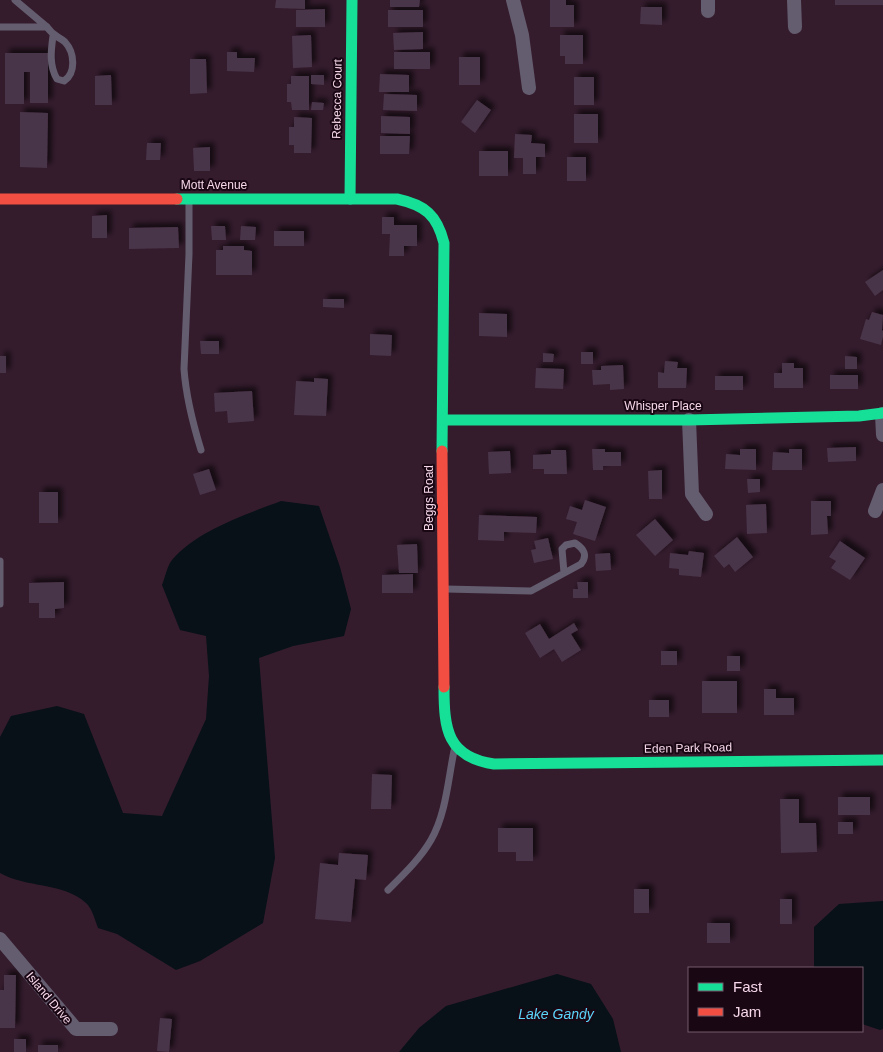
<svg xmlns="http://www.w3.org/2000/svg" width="883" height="1052" font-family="Arial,sans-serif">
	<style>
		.water { fill: #071117 }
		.building { fill: #493448; filter: url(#shadow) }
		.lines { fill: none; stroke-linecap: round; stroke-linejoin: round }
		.lane { stroke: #645d6f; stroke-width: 7 }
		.street { stroke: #645d6f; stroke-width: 14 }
		.fast { stroke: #16e098; stroke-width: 11 }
		.jam { stroke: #f24e42; stroke-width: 11 }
		.labels { text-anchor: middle; stroke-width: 4; stroke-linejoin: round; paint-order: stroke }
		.street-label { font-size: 12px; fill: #f6d8ea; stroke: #1a0714 }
		.water-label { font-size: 14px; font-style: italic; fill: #5bd6fb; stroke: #1a0714 }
	</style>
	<defs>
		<filter id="shadow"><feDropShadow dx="4.5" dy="-4.5" stdDeviation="2.5" flood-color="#0009"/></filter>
	</defs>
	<rect width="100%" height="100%" fill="#341c2d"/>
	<g class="water">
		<path d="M281,501L319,506L340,567L351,609L344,636L293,646L259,658L275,858L263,923L200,961L176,970L117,934L98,928C95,920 92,908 86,903C63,882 26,888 0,873V737L11,716L57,706L84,714L123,813L162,816L206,719L209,676L206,636L180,630L162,585C165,578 167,566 172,560C196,531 247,514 281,501Z"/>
		<path d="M883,901V1029L880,1030L862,1024V968H814V927L839,904Z"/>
		<path d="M557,974L591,984L613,1019L621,1052H399L419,1028L446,1006Z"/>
	</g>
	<g class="building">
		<path d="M276,0H305V9L275,8Z"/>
		<path d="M390,0H420L419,7H390Z"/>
		<path d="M550,0H566V5H574V27H550Z"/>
		<rect x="835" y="0" width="48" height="5"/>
		<path d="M641,7H662V25L640,24Z"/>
		<path d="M325,9V27H296V10Z"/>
		<rect x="388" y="10" width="35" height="17"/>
		<path d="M423,32V49L394,50L393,33Z"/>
		<path d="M311,35L312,67L293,68L292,36Z"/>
		<path d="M560,35H583V64H565V56H560Z"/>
		<path d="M227,52H237V58H255L254,72L227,71Z"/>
		<rect x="394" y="52" width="36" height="17"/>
		<path d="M5,53H48V103H30V72H24V104H5Z"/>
		<rect x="459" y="57" width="21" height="28"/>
		<path d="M190,59H206L207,93L190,94Z"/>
		<path d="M380,74L409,75V92H379Z"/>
		<path d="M111,75L112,105H95V76Z"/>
		<path d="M311,75H324V85L311,84Z"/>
		<path d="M291,76H309V110H292L291,102H287V84H291Z"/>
		<rect x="574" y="77" width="20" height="28"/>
		<path d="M384,94L417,95V111L383,110Z"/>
		<path d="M477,100L491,110L475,133L461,122Z"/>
		<path d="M312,102L324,103L323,110H311Z"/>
		<path d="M20,112L48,113L47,168L20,167Z"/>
		<rect x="574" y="114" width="24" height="29"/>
		<path d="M381,116L410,117V134L381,133Z"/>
		<path d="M294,117L312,118L311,153H294V145H289V127H294Z"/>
		<path d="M515,134L532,135L531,143L545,144V157H536V174H523V158H514Z"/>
		<path d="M380,136H410L409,154H380Z"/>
		<path d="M147,143H161L160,160H146Z"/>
		<path d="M210,147V171H194L193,148Z"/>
		<rect x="479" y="151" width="29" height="25"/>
		<rect x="567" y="157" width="19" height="24"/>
		<path d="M107,215V238H92V216Z"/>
		<path d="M382,217H394V225H417V246H404V256H389L390,234H382Z"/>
		<path d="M211,226H225L226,240H212Z"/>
		<path d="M241,226L256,227L255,240H240Z"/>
		<path d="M178,227L179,248L129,249V228Z"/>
		<rect x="274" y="231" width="30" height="15"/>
		<path d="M223,246H244V250L252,251V275H216V250H223Z"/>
		<path d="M883,270V290L875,296L865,282Z"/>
		<path d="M323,299H344V308L323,307Z"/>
		<path d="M872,312L883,315L882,330L883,331V337L881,345L860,339L866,319L869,320Z"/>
		<path d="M479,313L507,314V337L479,336Z"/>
		<path d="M370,334L392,335L391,356L370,355Z"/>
		<path d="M200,341H219V354H201Z"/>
		<rect x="581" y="352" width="12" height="12"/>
		<path d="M543,353L554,354L553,362H543Z"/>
		<rect x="0" y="356" width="6" height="17"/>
		<path d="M845,356L857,357V369H845Z"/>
		<path d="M665,361L678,362L677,368H687L686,388H658V372L664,373Z"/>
		<path d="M782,363H794V368H803V388H774V373H782Z"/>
		<path d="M623,365L624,389L610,390V384L593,385L592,370H601V366Z"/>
		<path d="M536,368L564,369L563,389L535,388Z"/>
		<rect x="830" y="375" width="28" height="14"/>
		<rect x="715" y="376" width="28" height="14"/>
		<path d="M314,378L328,379L326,416L294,415L296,381L314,382Z"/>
		<path d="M252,391L254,421L228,423L227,411L215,412L214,393Z"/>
		<path d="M856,447V461L828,462L827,448Z"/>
		<path d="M592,449H605V452H621V466H603V470H593Z"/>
		<path d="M740,449H756V470L725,469L726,454L740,455Z"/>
		<path d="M789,449H802V470H772L773,452L789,453Z"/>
		<path d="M551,450H566L567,474H544V469H533V455L551,454Z"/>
		<path d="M510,451L511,473L489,474L488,452Z"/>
		<path d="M209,469L216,490L200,495L193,474Z"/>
		<path d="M662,470V499H649L648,471Z"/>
		<path d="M747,479H760V492L748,493Z"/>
		<rect x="39" y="492" width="19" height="31"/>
		<path d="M585,500L606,507L595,541L573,534L577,522L566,519L570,506L582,510Z"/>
		<path d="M811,501H831V516H827L828,534L811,535Z"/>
		<path d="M766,504L767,533L747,534L746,505Z"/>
		<path d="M479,515L537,517L536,533L504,532V541L478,540Z"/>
		<path d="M655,519L673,540L655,556L636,535Z"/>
		<path d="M737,537L753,557L735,572L729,564L724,568L714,556Z"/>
		<path d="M548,538L553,559L534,563L531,550L536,549L534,541Z"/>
		<path d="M840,541L865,558L850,580L831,568L836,561L829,557Z"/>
		<path d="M417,544L418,573H399L397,545Z"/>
		<path d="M689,551L704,553L701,577L679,575V569L669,568L670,553L688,555Z"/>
		<path d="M610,553L611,570L596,571L595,554Z"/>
		<path d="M413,574V593H382V575Z"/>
		<path d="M64,582V608L55,609V618H39V603H29V583Z"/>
		<path d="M577,582H588V598H573V589H578Z"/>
		<path d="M574,623L578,630L571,634L581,650L562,662L554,649L540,658L525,633L540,624L549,639Z"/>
		<rect x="661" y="651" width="16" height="14"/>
		<rect x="727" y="656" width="13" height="15"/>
		<rect x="702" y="681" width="35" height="32"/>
		<path d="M764,689H776V698H794V715H764Z"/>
		<rect x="649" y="700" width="20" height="17"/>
		<path d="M372,774L392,775L391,809H371Z"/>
		<rect x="838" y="797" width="32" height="18"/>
		<path d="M780,799H799V823H816L817,852L781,853Z"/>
		<rect x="838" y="822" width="15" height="12"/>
		<path d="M498,828H533V861H516V852H498Z"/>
		<path d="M339,853L368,855L366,880L355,879L351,922L315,919L320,863L338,865Z"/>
		<rect x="634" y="889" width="15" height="24"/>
		<rect x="780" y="899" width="12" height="25"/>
		<rect x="707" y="923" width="23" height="20"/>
		<path d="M4,975H16L15,1028H0V990H4Z"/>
		<path d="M160,1018L172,1019L169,1052L157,1051Z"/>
		<rect x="14" y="1039" width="12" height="13"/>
		<rect x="38" y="1045" width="20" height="7"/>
	</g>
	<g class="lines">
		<g class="lane">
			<path d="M0,27H47L15,0"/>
			<path d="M47,27C54,37 58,36 65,42C75,53 76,73 64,81L57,79C49,66 51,50 53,36"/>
			<path d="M189,201V254L184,369C186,397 193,424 201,450"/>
			<path d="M0,561V604"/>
			<path d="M446,589L531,591L581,564C588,555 584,549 575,543L566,545L562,549L564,573"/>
			<path d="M388,890C403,875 420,859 431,840C446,814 448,780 454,751"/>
		</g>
		<g class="street">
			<path d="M513,0L522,35L529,88"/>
			<path d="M708,0V11"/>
			<path d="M794,0L795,27"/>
			<path d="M882,414L883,435"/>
			<path d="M689,420L692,494L706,514"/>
			<path d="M875,511L883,490"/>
			<path d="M0,939L76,1029H111"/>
		</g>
		<g class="fast">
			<path d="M177,199H397C425,205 437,215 444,243L442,451"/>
			<path d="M350,199L352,0"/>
			<path d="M443,420H689L859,416L883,413"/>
			<path d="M444,687C444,729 447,757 494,764L883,760"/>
		</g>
		<g class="jam">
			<path d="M0,199H177"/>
			<path d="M442,451L444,687"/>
		</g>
	</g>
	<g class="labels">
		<g class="street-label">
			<text transform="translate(337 99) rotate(-89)" y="4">Rebecca Court</text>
			<text x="214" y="189">Mott Avenue</text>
			<text x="663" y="410">Whisper Place</text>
			<text transform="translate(429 498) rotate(-90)" y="4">Beggs Road</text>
			<text transform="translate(688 748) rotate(-1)" y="4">Eden Park Road</text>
			<text transform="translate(49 998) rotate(50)" y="4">Island Drive</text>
		</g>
		<g class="water-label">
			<text x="556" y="1019">Lake Gandy</text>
		</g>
	</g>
	<rect x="688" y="967" width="175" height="65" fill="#1a0714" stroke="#725b6a"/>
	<rect x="698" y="983" width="25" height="8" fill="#16e098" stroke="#725b6a"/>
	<text x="733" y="992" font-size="15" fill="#f6d8ea">Fast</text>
	<rect x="698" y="1008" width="25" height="8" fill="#f24e42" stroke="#725b6a"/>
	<text x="733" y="1017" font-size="15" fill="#f6d8ea">Jam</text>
</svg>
